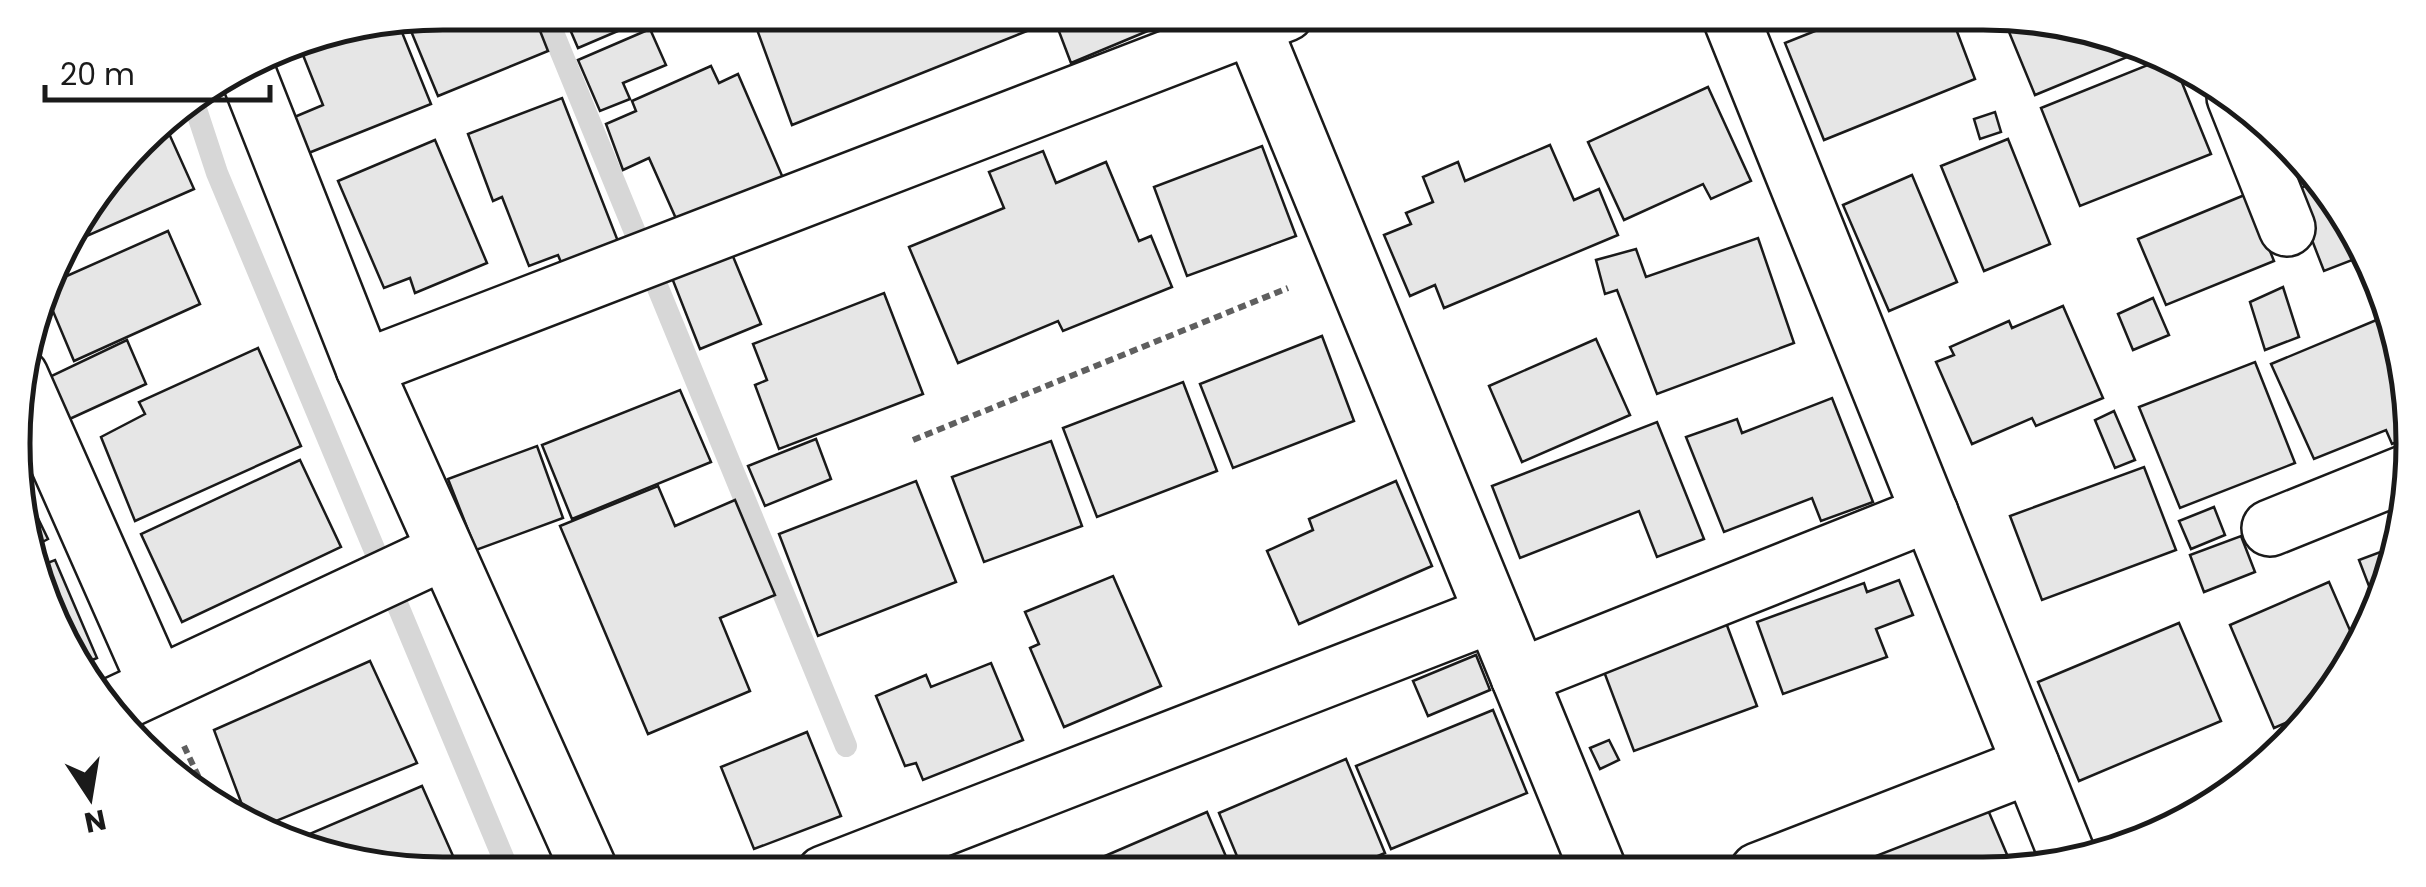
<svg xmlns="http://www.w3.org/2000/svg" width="2426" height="887" font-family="Poppins,sans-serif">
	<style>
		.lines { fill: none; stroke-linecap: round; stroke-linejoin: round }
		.stream { stroke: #d7d7d7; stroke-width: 22 }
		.building { fill: #e6e6e6; stroke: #1a1a1a; stroke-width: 2.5 }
		.minor-casing { stroke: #1a1a1a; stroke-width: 60 }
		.path { stroke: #5f5f5f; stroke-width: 6; stroke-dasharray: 8 5; stroke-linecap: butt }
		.minor { stroke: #fff; stroke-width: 55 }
		.rim { fill: none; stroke: #1a1a1a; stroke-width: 5 }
	</style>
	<rect width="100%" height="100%" fill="#fff"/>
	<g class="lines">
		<g class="stream">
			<path d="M545,13L846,746"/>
			<path d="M193,100L217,173L510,874"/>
		</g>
	</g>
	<g class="building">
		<path d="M444,13H533L548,51L438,96L406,19Z"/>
		<path d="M563,13H660L578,48Z"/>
		<path d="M751,13H1031L1037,27L792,125Z"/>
		<path d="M1052,13H1185L1186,15L1071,63Z"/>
		<path d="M1860,13H1950L1975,79L1824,140L1785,43Z"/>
		<path d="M2002,15L2095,27L2142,51L2035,95Z"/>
		<path d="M397,20L431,104L306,154L292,118L323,105L297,40L304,36Z"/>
		<path d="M650,29L666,65L623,83L630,99L600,111L578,60Z"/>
		<path d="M2160,60L2176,68L2211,154L2080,206L2041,108Z"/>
		<path d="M711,66L719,83L738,74L783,178L678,223L649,158L623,170L606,124L636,111L632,101Z"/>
		<path d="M1708,87L1751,181L1711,199L1703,184L1624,220L1588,142Z"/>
		<path d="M562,98L621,249L565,272L558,255L529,266L502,197L493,201L468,134Z"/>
		<path d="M1995,112L2001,132L1980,139L1974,119Z"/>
		<path d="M162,118L194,189L64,246L70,229Z"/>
		<path d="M2008,139L2050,244L1984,271L1941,166Z"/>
		<path d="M435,140L487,263L415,293L410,278L384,288L338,181Z"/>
		<path d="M1550,145L1574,200L1599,189L1618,235L1444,308L1435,285L1410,296L1384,235L1411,224L1406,213L1433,202L1423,177L1458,162L1465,181Z"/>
		<path d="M1262,146L1296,236L1187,276L1154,187Z"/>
		<path d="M1043,151L1056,183L1106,162L1139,241L1151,236L1172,287L1063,331L1058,321L958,363L909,247L1004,208L989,172Z"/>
		<path d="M1912,175L1957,282L1889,311L1843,205Z"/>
		<path d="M2315,182L2356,229L2365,255L2324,271L2293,191Z"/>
		<path d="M2247,194L2274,261L2166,305L2138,239Z"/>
		<path d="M168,231L200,304L74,361L47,297L51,283Z"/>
		<path d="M1758,238L1794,343L1657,394L1617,290L1605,294L1596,260L1636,249L1646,277Z"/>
		<path d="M732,254L761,324L700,349L672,278Z"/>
		<path d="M2283,287L2299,337L2265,350L2250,302Z"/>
		<path d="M884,293L923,394L779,449L755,385L767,380L753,344Z"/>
		<path d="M2153,298L2169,335L2133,350L2118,314Z"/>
		<path d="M2063,306L2103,398L2036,426L2032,418L1972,444L1936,362L1954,355L1950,347L2009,321L2012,328Z"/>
		<path d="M2386,316L2410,388L2407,438L2392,444L2386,430L2314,459L2271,364Z"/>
		<path d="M1322,336L1354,421L1233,468L1200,384Z"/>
		<path d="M1596,339L1630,415L1522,462L1489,386Z"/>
		<path d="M127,340L146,384L63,422L43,380Z"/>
		<path d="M258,348L301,446L135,521L101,437L145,414L139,402Z"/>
		<path d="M2255,362L2295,463L2180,508L2139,407Z"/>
		<path d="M1183,382L1217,471L1097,517L1063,428Z"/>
		<path d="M680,390L711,462L572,519L542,445Z"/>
		<path d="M1832,398L1873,502L1821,521L1812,498L1724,532L1686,437L1737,419L1742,433Z"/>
		<path d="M2114,411L2135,460L2115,468L2095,420Z"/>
		<path d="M1657,422L1704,539L1657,557L1639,511L1520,558L1492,486Z"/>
		<path d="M816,439L831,479L765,506L748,466Z"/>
		<path d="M1051,441L1082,526L984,562L952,477Z"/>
		<path d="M537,446L563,518L476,550L448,479Z"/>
		<path d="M300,460L341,547L182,622L141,534Z"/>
		<path d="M2144,467L2176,550L2042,600L2010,516Z"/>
		<path d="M19,479L48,539L29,549L21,528Z"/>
		<path d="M916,481L956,582L818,636L779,534Z"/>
		<path d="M1396,481L1432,566L1299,624L1267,551L1313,530L1309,519Z"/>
		<path d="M658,486L675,526L735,500L775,595L720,618L750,691L648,734L560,526Z"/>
		<path d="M2214,507L2225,535L2191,549L2179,521Z"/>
		<path d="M2241,536L2255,572L2204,592L2190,555Z"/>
		<path d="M2399,545V556L2377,607L2359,560Z"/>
		<path d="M55,560L97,658L78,666L37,567Z"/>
		<path d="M1113,576L1161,686L1064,727L1030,648L1039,644L1025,612Z"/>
		<path d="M1899,580L1913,615L1876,629L1887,657L1783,694L1757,622L1864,583L1867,592Z"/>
		<path d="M2329,582L2359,651L2313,711L2274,728L2230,625Z"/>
		<path d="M1725,620L1757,706L1634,751L1603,669Z"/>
		<path d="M2179,623L2221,721L2079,781L2038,682Z"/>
		<path d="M1476,655L1490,690L1428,716L1413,681Z"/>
		<path d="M370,661L417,763L264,826L247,818L214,730Z"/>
		<path d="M991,663L1023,740L923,780L916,763L905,766L876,696L926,675L931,687Z"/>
		<path d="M1493,710L1527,793L1391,849L1356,766Z"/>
		<path d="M807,732L841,816L754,849L721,767Z"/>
		<path d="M1609,740L1619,760L1600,769L1590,748Z"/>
		<path d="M1346,759L1385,853L1340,872L1244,873L1219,813Z"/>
		<path d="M422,786L461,874L331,860L293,841Z"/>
		<path d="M1985,803L2014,871H1819Z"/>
		<path d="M1207,812L1233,873H1096L1091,862Z"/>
		<path d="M1483,859L1489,872H1449Z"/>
		<path d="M1548,862L1552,872H1522Z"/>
	</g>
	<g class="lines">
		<defs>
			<g id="minor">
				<path d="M1247,13L1599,872"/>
				<path d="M1729,13L2070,862"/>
				<path d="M246,69L364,368L591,874"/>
				<path d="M2235,97L2287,228"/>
				<path d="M364,368L1286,13"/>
				<path d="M20,376L156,683"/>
				<path d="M2270,528L2404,474"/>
				<path d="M1519,677L1930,513"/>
				<path d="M109,708L445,551"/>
				<path d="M1758,871L2031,765"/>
				<path d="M824,874L1493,614"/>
			</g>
		</defs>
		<use href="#minor" class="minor-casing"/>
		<g class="path">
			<path d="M913,440L1288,288"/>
			<path d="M184,746L209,799"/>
		</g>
		<use href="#minor" class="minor"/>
	</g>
	<path d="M0 0H2426V887H0ZM443 30H1983A413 413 0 0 1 2396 443V444A413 413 0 0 1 1983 857H443A413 413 0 0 1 30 444V443A413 413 0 0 1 443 30Z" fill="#fff" fill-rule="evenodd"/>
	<path class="rim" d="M443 30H1983A413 413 0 0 1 2396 443V444A413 413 0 0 1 1983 857H443A413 413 0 0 1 30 444V443A413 413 0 0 1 443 30Z"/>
	<g transform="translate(90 797) rotate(168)" stroke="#ffffff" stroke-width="8" paint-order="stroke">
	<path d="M0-8L18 38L0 25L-18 38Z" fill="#1a1a1a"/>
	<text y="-15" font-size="28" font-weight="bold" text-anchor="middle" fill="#1a1a1a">N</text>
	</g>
	<path d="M45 85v15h225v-15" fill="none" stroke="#1a1a1a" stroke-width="5"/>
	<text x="60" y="85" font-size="30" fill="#1a1a1a" stroke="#ffffff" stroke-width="8" paint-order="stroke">20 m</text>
</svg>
